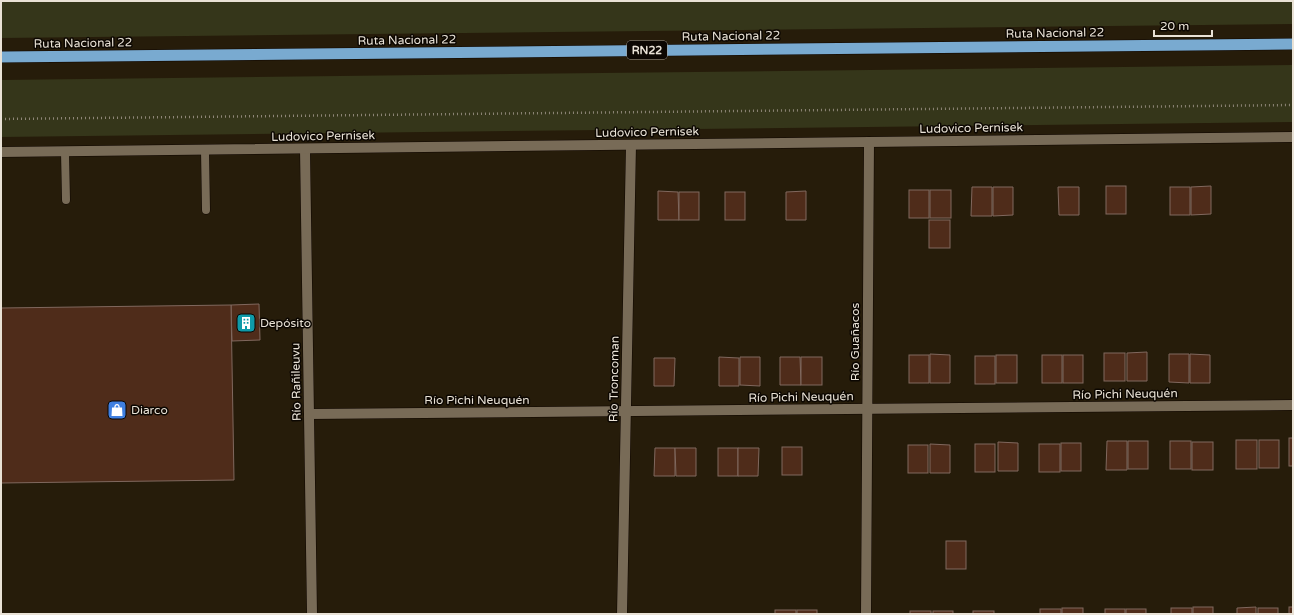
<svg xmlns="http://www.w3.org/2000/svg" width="1294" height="615" font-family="'Varela Round',sans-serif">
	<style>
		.green { fill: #35361a }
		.building { fill: #4f2c1a; stroke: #80685e }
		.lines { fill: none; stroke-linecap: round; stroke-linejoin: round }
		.service-casing { stroke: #0f0600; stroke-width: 9 }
		.minor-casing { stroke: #0f0600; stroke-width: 11 }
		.tertiary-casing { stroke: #0f0600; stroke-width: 11 }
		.trunk-casing { stroke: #0f0600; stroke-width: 12 }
		.path { stroke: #8e8677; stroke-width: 2.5; stroke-dasharray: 1 3; stroke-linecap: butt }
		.service { stroke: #786b57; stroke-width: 8 }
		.minor { stroke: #786b57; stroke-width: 10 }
		.tertiary { stroke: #786b57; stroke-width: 10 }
		.trunk { stroke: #79aad0; stroke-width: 11 }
		.labels { text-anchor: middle; stroke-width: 3; stroke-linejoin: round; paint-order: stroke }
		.shield { fill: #0c0702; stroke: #a7a096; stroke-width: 1 }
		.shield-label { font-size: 11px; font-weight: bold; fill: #e9e2d6 }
		.street-label { font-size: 12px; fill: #e9e2d6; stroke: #0c0702 }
		.poi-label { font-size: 12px; fill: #e9e2d6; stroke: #0c0702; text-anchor: start }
	</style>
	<rect width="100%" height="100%" fill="#261c0a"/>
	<g class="green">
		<path d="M1,1H1293V24L1,38Z"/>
		<path d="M1293,65V122L1,137V80Z"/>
	</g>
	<g class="building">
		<rect x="1106" y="186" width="20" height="28"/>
		<path d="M1211,186V214L1191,215V187Z"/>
		<path d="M972,187H992V216H971Z"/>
		<path d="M993,187H1013V215L993,216Z"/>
		<path d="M1058,187H1079V215H1059Z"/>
		<rect x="1170" y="187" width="20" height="28"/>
		<rect x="909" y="190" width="20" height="28"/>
		<rect x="930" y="190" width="21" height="28"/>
		<path d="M658,191L678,192L679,220H658Z"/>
		<path d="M806,191V220H786V192Z"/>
		<rect x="679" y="192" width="20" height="28"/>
		<rect x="725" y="192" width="20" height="28"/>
		<rect x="929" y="220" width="21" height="28"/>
		<path d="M259,304L260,340L232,341L231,305Z"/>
		<path d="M231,305L234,480L1,483V308Z"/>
		<path d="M1147,352V381H1127V353Z"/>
		<rect x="1104" y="353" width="21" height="28"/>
		<path d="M930,354L950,355V383H930Z"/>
		<path d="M1169,354H1189V383L1169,382Z"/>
		<path d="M1190,354L1210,355V383H1190Z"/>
		<rect x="909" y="355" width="20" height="28"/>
		<rect x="996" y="355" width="21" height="28"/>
		<rect x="1042" y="355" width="20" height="28"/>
		<rect x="1063" y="355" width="20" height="28"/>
		<rect x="975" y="356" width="20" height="28"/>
		<path d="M719,357L739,358V386H719Z"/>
		<path d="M740,357H760V386L740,385Z"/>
		<path d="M780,357H800L801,385H780Z"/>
		<rect x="801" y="357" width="21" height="28"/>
		<path d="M654,358H675L674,386H654Z"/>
		<rect x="1289" y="438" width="4" height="28"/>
		<rect x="1236" y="440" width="21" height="29"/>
		<rect x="1259" y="440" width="20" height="28"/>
		<path d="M1107,441H1127V470H1106Z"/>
		<rect x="1128" y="441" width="20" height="28"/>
		<rect x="1170" y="441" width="21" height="28"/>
		<path d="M998,442L1018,443V471H998Z"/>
		<rect x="1192" y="442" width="21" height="28"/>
		<rect x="1061" y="443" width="20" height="28"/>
		<path d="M930,444L950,445V473H930Z"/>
		<rect x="975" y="444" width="20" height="28"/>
		<rect x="1039" y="444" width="21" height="28"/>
		<rect x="908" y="445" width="20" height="28"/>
		<rect x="782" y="447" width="20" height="28"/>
		<path d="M655,448H675V476H654Z"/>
		<path d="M675,448H696V476H676Z"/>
		<rect x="718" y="448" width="20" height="28"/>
		<path d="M738,448H759L758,476H738Z"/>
		<rect x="946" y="541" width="20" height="28"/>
		<rect x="1193" y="607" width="20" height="7"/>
		<path d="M1256,607V614H1237V608Z"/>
		<rect x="1289" y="607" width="4" height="7"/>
		<rect x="1062" y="608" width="21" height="6"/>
		<rect x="1171" y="608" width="21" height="6"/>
		<rect x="1258" y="608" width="20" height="6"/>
		<rect x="1040" y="609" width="21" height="5"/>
		<rect x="1105" y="609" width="20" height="5"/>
		<rect x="1126" y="609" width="20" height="5"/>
		<rect x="775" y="610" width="21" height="4"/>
		<rect x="797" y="610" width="20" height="4"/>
		<rect x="910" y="611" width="21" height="3"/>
		<rect x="933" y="611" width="20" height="3"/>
		<rect x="973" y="611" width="21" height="3"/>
	</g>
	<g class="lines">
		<defs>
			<g id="service">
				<path d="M205,150L206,210"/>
				<path d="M65,152L66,200"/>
			</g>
			<g id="minor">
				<path d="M305,149L312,614"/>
				<path d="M309,414L1293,405"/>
				<path d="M622,614L631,145"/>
				<path d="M866,614L869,142"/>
			</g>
			<path id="tertiary" d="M1,152L1293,137"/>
			<path id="trunk" d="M1,57L1293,44"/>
		</defs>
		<use href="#service" class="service-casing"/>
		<use href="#minor" class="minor-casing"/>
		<use href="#tertiary" class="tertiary-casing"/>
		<use href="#trunk" class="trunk-casing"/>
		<path class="path" d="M1,119L1293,105"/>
		<use href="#service" class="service"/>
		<use href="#minor" class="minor"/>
		<use href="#tertiary" class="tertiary"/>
		<use href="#trunk" class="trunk"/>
	</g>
	<defs>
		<symbol id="building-square" viewBox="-11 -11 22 22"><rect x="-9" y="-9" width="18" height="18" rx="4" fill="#0f9aa8" stroke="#0c0702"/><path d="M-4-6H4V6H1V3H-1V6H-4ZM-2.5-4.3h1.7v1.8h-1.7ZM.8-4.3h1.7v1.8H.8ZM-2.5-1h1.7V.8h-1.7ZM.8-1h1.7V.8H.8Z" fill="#fff"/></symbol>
		<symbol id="shop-square" viewBox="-11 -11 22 22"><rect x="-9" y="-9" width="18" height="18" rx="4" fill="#3f7fe0" stroke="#0c0702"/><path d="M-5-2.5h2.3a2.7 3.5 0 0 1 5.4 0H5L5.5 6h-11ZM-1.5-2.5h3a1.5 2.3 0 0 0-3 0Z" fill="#fff"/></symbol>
	</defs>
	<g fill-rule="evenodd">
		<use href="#building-square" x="235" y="312" width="22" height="22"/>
		<use href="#shop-square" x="106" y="399" width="22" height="22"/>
	</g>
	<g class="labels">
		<rect class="shield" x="627" y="41" width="40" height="18" rx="3"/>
		<g class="shield-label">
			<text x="647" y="54">RN22</text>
		</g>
		<g class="street-label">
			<text transform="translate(1055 33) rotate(-1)" y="4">Ruta Nacional 22</text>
			<text transform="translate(731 36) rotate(-1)" y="4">Ruta Nacional 22</text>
			<text transform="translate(407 40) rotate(-1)" y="4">Ruta Nacional 22</text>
			<text transform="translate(83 43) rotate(-1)" y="4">Ruta Nacional 22</text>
			<text transform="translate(971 128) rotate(-1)" y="4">Ludovico Pernisek</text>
			<text transform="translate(647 132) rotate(-1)" y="4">Ludovico Pernisek</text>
			<text transform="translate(323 136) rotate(-1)" y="4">Ludovico Pernisek</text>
			<text transform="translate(855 342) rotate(-90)" y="4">Río Guañacos</text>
			<text transform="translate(614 379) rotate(-89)" y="4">Río Troncoman</text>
			<text transform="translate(296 382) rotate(-91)" y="4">Río Rañileuvu</text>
			<text transform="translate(1125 394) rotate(-1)" y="4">Río Pichi Neuquén</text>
			<text transform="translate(801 397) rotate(-1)" y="4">Río Pichi Neuquén</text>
			<text x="477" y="404">Río Pichi Neuquén</text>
		</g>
		<g class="poi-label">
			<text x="260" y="327">Depósito</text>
			<text x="131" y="414">Diarco</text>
		</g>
	</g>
	<rect width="1294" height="615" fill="none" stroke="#e9e2d6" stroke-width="4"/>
	<path d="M1154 30v6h58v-6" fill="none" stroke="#e9e2d6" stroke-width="2"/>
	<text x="1160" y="30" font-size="12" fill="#e9e2d6" stroke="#0c0702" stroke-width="3" paint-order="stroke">20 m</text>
</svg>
